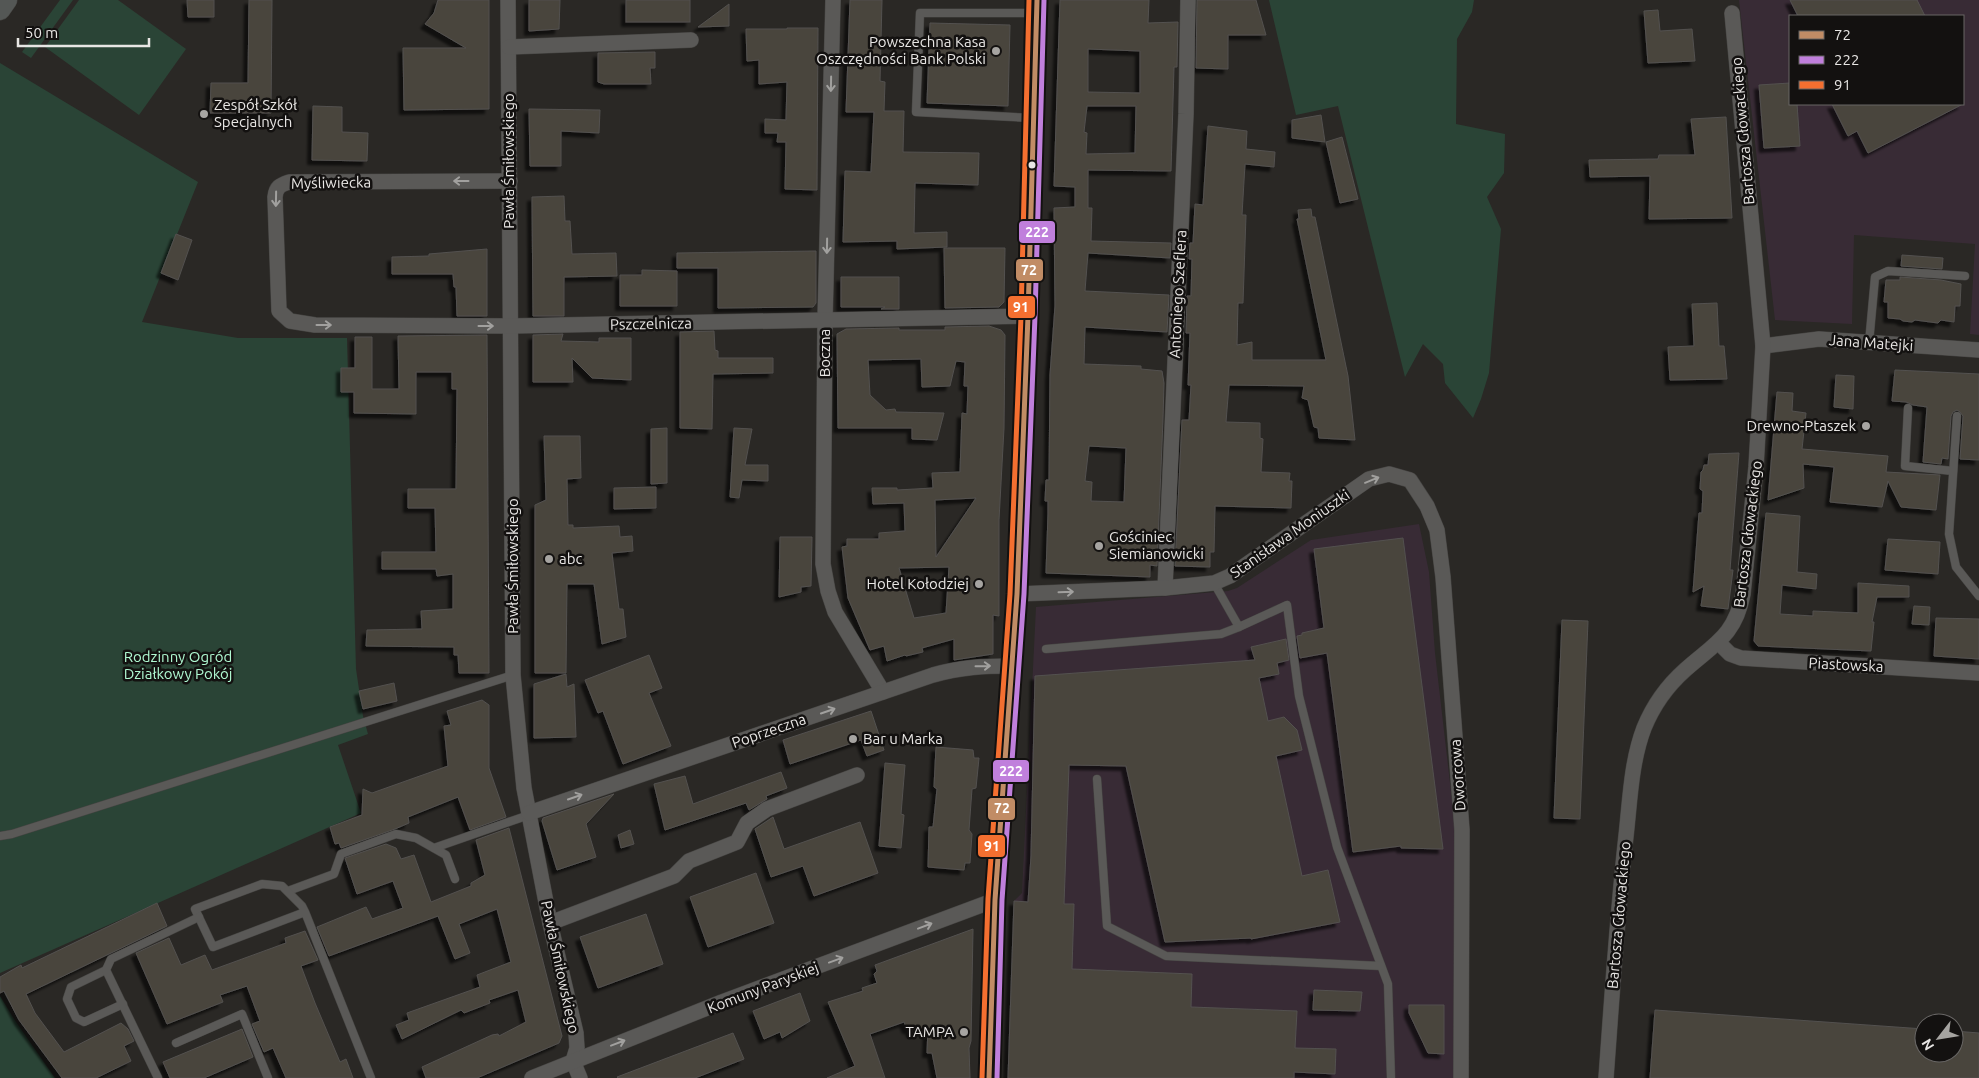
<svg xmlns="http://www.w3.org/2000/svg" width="1979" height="1078" font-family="Ubuntu,sans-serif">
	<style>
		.industrial { fill: #382b35; fill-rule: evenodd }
		.green { fill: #2a4436 }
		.building { fill: #49443d; stroke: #53514f; fill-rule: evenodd; filter: url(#shadow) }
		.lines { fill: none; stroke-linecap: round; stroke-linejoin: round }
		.lane-casing { stroke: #454442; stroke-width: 9 }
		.street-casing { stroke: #454442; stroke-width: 16 }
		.secondary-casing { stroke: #454442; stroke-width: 21 }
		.lane { stroke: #5a5957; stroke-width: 8 }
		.street { stroke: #5a5957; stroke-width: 15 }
		.secondary { stroke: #545755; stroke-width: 20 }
		.bus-1-casing { stroke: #131110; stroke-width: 9 }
		.bus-2-casing { stroke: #131110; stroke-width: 9 }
		.bus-3-casing { stroke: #131110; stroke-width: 9 }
		.bus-1 { stroke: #c18c65; stroke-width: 5 }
		.bus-2 { stroke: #c07fdc; stroke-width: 5 }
		.bus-3 { stroke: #f46f30; stroke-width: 5 }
		.oneway { stroke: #a1a09e }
		.poi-dot { fill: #a6a4a1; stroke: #131110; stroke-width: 2 }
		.bus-dot { fill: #e8e6e4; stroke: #131110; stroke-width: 2 }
		.labels { text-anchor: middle; stroke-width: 5; stroke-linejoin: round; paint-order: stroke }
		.poi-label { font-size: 15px; fill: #e8e6e4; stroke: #131110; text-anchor: end }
		.street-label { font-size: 15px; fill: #e8e6e4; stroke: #131110 }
		.park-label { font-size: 15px; fill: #aff8d1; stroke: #131110 }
		.line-badge { stroke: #131110; stroke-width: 2 }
		.badge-label { font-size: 14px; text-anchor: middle; font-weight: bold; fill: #fff }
	</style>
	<defs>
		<filter id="shadow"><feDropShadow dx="-4.5" dy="4.5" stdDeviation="1" flood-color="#0009"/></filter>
	</defs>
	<rect width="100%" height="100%" fill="#2a2825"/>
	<g class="industrial">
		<path d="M1739,0H1979V335L1970,334L1975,244L1854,235L1852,324L1775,320ZM1790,16H1963V104H1790Z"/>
		<path d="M1419,524L1429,572L1435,653L1455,826L1454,1078H1008L1014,901L1022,893L1036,607L1228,591L1237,588L1311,540Z"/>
	</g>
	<g class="green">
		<path d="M60,0H73L31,58L22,52Z"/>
		<path d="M79,0H118L186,49L139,115L45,47Z"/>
		<path d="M1269,0H1474L1472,12L1457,39L1456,124L1505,134L1504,173L1487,197L1501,229L1489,373L1481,399L1473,418L1445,383L1443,364L1423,344L1405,377L1338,106L1296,115Z"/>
		<path d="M0,63L198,182L142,322L238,338H347L356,669L363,716L368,734L338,745L361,813L0,973Z"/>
		<path d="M0,996L16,1022L55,1078H0Z"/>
	</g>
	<g class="building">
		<path d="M187,0H214V17H188Z"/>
		<path d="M249,0H272L271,113H210L211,83H248Z"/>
		<path d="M438,0H489V109L404,110L403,48H466L425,24L434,13Z"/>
		<path d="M529,0H560L559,29L529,31Z"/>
		<rect x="626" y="0" width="64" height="22"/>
		<path d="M850,0H882L880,81L885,82L884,111H904L903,152L979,153L978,185L915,183L914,233L947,232V247L897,249V241L843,242L845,171L871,172L874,112H846Z"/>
		<path d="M1060,0H1149L1148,23L1178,22L1177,67H1174L1171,171L1088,170V208H1092L1091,241L1171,243L1170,258L1088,253L1085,291L1169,295L1167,332L1085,327L1084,364L1141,366V369L1162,371L1164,383L1163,419L1157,566L1150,565V577L1046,573L1048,514V501H1045L1046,480H1049L1050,375L1055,306L1054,208L1075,207V187L1054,186ZM1088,49L1140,51V93L1088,92ZM1087,106H1136L1135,153L1086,154L1087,133L1084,132ZM1089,446L1126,448L1124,502L1091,501L1092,482L1085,481Z"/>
		<path d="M1197,0H1256L1266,35H1228V69L1196,68Z"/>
		<path d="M1790,0H1917L1925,16H1798Z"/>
		<path d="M729,4V26L698,27Z"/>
		<path d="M1658,10L1660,31L1692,29L1695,61L1648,63L1644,11Z"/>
		<path d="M930,23L1010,25L1008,106L927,103Z"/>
		<path d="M787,28H818L817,190L785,189L786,142H777L778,133H765V119L786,120L787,82L759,84V60L747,61L746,29H787Z"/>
		<path d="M655,52V68H650L651,84H604L598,82V53Z"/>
		<path d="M1790,83V104H1797L1800,146L1764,148L1759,85Z"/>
		<path d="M1832,104H1963L1868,153L1857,131L1848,136Z"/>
		<path d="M313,106L342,107V132L368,133L367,161L312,160Z"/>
		<path d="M529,109L600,110L599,133L561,131V166H530Z"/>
		<path d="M1321,115L1325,142L1292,138V120Z"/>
		<path d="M1726,117L1732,218L1649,219L1650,176L1590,177L1589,160L1658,159L1659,155H1695L1691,119Z"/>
		<path d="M1208,126L1247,131L1246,149L1275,152L1274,167L1245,164L1242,215H1246L1243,303H1238L1237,345L1252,342V360H1326L1297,219H1299L1298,210L1311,209L1312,217H1315L1348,376L1355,440L1319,438L1318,428L1314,427L1308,400L1302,398L1304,386L1229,385L1226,422L1260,423V438L1263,439L1261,472L1290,473L1289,481H1292L1291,508L1215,506L1214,552H1210V567L1175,566L1182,420H1189L1191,385H1188L1190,333H1186L1187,296H1191L1192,259H1189L1190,243H1193L1195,204L1203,205Z"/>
		<path d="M1342,137L1358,199L1340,203L1326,142Z"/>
		<path d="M564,196L565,221H570L572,254L616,253L617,276L564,277V316H533L532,197Z"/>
		<path d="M176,234L192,240L178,280L161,273Z"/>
		<path d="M944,248H1005L1004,302L999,307L945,308Z"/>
		<path d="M487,249V316H457L456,287H454L453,274H392V257L429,256V254Z"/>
		<path d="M816,251V303L813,307L718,308V268H677V253Z"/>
		<path d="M1902,255L1943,258L1942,269L1901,266Z"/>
		<path d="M642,270L677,271V306H620V275H642Z"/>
		<path d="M841,277H899V309H881L885,307H841Z"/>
		<path d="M1900,277L1941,280L1961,284L1960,306H1955L1954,322L1941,320L1938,323L1915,320L1912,322L1903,321L1900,319L1888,318V302H1884L1886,280H1900Z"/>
		<path d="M1717,303L1719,346H1724L1727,379L1670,380L1668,347L1694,346L1692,304Z"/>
		<path d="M989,326L1001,330L1005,335L1004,428L999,520V616L993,615V654L954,660V639L922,648L923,652L906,656L905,655L887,661L884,646L870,650L848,598L842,547L847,546V539H879V533L905,531L904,503L873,504L872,488H897V490L933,488L932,473L960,472L962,413L967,414L968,386H964L965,362L956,361L950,386L922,387L921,359L868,360L870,395L886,410L895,409L896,412L944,413L937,440L912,439V428H838L837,334L846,329L899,328V330H945V327ZM976,498L936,557L935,500ZM949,567L946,613L914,618L899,568Z"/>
		<path d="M714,331L715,350L718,351V358H773V373L713,374L712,429L680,428V332Z"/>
		<path d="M563,334L561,341L599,342V338H631V380L592,378L572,358L573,382H533V335Z"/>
		<path d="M487,335L489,673H459L458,655H454V647L366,646L367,630L422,629L421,611L453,609V574L437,576L436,569H382V552H436L435,508H408V489H456L457,389H452V372H416V414L354,413V392H341V368H355V337H372V389H399L398,336Z"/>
		<path d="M1895,370L1979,374V460L1960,459L1963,416L1960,412L1957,410L1953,412L1951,416L1948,459L1942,458L1941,464L1923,462L1927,407L1913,405L1906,402L1892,401Z"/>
		<path d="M1836,375L1854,376L1853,409L1834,407Z"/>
		<path d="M1777,392L1793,393L1792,411L1806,413L1802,449L1888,456L1886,472L1940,475L1936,510L1901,507L1888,481L1882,507L1830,502L1834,467L1803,464L1804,488L1768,500Z"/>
		<path d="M667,428V483L651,484V429Z"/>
		<path d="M734,428L752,429L745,465H768V481L742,480L739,498L730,497Z"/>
		<path d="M544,436H580L581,478L567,479L568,525H573V528L619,526L620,537L632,536L633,551L612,553L619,609H623L626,637L602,644L594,584H567L566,673H535V505L546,500Z"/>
		<path d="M1739,453L1730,570H1733L1728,609L1701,606L1704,586L1693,592L1699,513H1702L1703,491L1700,489L1701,472L1703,470L1704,465H1708L1709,454Z"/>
		<path d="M656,487V508L614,509V488Z"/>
		<path d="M1766,513L1800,516L1797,572L1817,574L1816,589L1782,585L1780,614L1813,616V611L1858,613V583L1909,586V597H1877L1872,622H1874L1871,651L1758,646L1754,641Z"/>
		<path d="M780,537H812L811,586L801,587V592L779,597Z"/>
		<path d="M1403,538L1443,849L1401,848V846L1353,852L1327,653L1300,658L1297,636L1302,635V633L1324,628L1314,549Z"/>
		<path d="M1888,539L1940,542L1938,574L1885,570Z"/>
		<path d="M1914,606L1930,607L1929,625L1912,624Z"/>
		<path d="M1936,618L1979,619V659L1934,656Z"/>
		<path d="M1562,620L1588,621L1580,819L1554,818Z"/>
		<path d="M1286,639L1289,660L1277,663L1279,674L1259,678L1268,721L1284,717L1297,730L1302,750L1276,756L1302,876L1328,870L1340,922L1251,939V938L1165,942L1126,766L1069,765L1064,904H1074L1072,969L1192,974L1191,1007L1297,1011L1295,1048L1336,1049L1335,1074L1294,1072V1078H1008L1014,901L1028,902L1031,856L1035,676L1255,660L1251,647Z"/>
		<path d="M649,655L662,688L649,693L671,746L623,764L603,711L598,713L585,680Z"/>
		<path d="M566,674L567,687L574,684L576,737L534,738V684Z"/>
		<path d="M394,683L397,701L363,709L359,691Z"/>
		<path d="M482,700L489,705V768L506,817L470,830L458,797L408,817L409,823L395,829L341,848L339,843L335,844L330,827L362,815L363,789L372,793L448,766L444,726L451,725L447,711Z"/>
		<path d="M871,711L884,750L867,756L861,740L790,764L783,740Z"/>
		<path d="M936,747L973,750L974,758H979L976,788L972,789L969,830L972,834L970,863H965L964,870L928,867L929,827H933L937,789L934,787Z"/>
		<path d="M885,763L905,765L901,814L904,815L901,848L879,846Z"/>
		<path d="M781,772L787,788L766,796L767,799L749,810L746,803L665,830L654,784L685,776L693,804Z"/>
		<path d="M614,794L586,824L596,857L557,870L542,821L543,818Z"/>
		<path d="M773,817L784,849L860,822L878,873L814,896L803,866L771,877L755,829Z"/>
		<path d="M509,828L562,1036L559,1043L477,1078H426L422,1067L492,1035L498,1034L499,1036L526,1022L518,990L489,1000L490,1003L464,1013L461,1010L402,1039L396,1025L409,1020L407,1013L480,987L477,975L511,962L497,909L459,924L470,953L455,959L438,916L329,956L317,927L366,907L372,919L403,908L393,881L357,894L345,858L386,844L396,848L401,859L414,855L431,902L471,886V883L485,875L476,840Z"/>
		<path d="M630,830L634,844L621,848L618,835Z"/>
		<path d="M756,873L774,923L708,947L690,897Z"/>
		<path d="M157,903L167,926L26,994L35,1013L64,1052L121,1023L128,1029L134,1041L124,1046L131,1061L96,1078H62L19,1020L4,991L0,993V977L21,965L22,968Z"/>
		<path d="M646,914L663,964L598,988L580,937Z"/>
		<path d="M973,929L971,1041L969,1048L970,1078H937L932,1053H927L928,1027L911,1033L910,1029H907L904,1022L870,1034L885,1078H827L855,1066L828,1002L863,991L862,988L877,983L874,974L877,971L875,965Z"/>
		<path d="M305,931L318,960L301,966L315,1003L340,1062L346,1059L353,1078H286L273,1048L264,1052L252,1024L260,1021L247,986L220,995L223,1002L167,1024L136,953L169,938L181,965L205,955L212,970L286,943L285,938Z"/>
		<path d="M1314,990L1362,992L1360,1011L1313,1010Z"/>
		<path d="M800,993L810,1021L782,1038L780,1032L764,1039L753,1011Z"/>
		<path d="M1409,1005H1444V1054L1428,1053L1409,1013Z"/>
		<path d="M1655,1010L1924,1029V1053H1954V1031L1979,1033V1078H1650Z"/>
		<path d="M242,1029L253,1057L204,1078H170L163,1062Z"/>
		<path d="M733,1033L744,1059L695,1078H618L617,1077Z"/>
	</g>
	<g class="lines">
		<defs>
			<g id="lane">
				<path d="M1032,118L916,112L920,13H1036"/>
				<path d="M1869,343L1875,277L1888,271L1965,276"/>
				<path d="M1908,408L1905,466L1953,471"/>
				<path d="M1957,416L1949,534L1956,567L1979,596"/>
				<path d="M1214,583L1239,627L1287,605L1299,696L1337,847L1388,984L1391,1078"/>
				<path d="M1046,649L1221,634L1239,627"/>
				<path d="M1097,779L1107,926L1166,956L1381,966"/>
				<path d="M0,836L12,834L513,675"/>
				<path d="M434,848L529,815"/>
				<path d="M288,891L334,874L341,854L396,834L416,838L446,855L455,879"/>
				<path d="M305,912L213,947L195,909L262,884L282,886L302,906L305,912L371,1078"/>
				<path d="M106,970L71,987L67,999L76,1018L84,1022L123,1004"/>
				<path d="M176,1043L242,1014L268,1078"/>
				<path d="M158,1078L106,970L111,959L199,917"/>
			</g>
			<g id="street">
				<path d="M508,0L513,675L524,788L550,923L576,1033L577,1048L573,1061L580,1078"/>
				<path d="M833,0L825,320L823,564L828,591L835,612L883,692"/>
				<path d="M509,47L691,40"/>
				<path d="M510,181L289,182C280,185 276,187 275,197L279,311L290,321L315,325L511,326L1028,316"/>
				<path d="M1763,346L1819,339L1979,350"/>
				<path d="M1165,588L1186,114L1188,0"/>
				<path d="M1017,594L1165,588L1214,583L1230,576L1369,479L1389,474L1410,480L1427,506L1437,530L1443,577L1462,830L1461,1078"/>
				<path d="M1718,642L1730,654L1741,658L1979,673"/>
				<path d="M529,813L933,675C961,667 984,666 1012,666"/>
				<path d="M550,923L674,876L689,861L737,842L747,823L767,809L857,775"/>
				<path d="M532,1078L722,1002L995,900"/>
				<path d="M1606,1078C1612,997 1617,917 1626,836C1630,801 1631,762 1644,728C1653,706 1667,686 1685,670C1714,644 1735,636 1743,594L1756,467L1763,346L1732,13"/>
			</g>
			<g id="secondary">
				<path d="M0,10L7,0"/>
				<path d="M989,1078L995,900L1017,594L1028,316L1037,0"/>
			</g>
		</defs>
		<use href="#lane" class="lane-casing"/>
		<use href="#street" class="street-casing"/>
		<use href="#secondary" class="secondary-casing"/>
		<use href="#lane" class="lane"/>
		<use href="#street" class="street"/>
		<use href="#secondary" class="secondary"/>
		<defs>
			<path id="bus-1" d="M989,1078L995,900L1017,594L1028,316L1037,0"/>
			<path id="bus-2" d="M997,1078L1002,900L1024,594L1035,316L1044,0"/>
			<path id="bus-3" d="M982,1078L988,899L1010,594L1021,316L1029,0"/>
		</defs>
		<use href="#bus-1" class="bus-1-casing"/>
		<use href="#bus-2" class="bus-2-casing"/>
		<use href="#bus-3" class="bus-3-casing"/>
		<use href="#bus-1" class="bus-1"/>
		<use href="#bus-2" class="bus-2"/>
		<use href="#bus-3" class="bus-3"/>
	</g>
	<defs><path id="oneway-shaft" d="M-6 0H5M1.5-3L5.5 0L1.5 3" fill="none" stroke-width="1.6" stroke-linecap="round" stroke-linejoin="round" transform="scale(1.25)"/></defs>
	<g class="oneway">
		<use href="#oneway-shaft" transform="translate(831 84) rotate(91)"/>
		<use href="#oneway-shaft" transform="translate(461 181) rotate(180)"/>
		<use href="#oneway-shaft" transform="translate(276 199) rotate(91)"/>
		<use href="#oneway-shaft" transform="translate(827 246) rotate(91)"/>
		<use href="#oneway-shaft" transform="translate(324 325)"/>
		<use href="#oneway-shaft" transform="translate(486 326)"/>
		<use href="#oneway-shaft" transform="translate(1372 480) rotate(-22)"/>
		<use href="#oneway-shaft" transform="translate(1066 592) rotate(-2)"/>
		<use href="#oneway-shaft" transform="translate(983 666) rotate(-1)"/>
		<use href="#oneway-shaft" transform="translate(828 711) rotate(-19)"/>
		<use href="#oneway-shaft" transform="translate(575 797) rotate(-19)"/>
		<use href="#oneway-shaft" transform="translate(925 926) rotate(-21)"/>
		<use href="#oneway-shaft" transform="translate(836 960) rotate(-20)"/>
		<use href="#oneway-shaft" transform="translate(618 1043) rotate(-21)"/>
	</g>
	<g class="poi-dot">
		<circle cx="996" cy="51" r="5"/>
		<circle cx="204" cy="114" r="5"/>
		<circle cx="1866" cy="426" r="5"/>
		<circle cx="1099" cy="546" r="5"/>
		<circle cx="549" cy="559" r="5"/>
		<circle cx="979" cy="584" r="5"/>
		<circle cx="853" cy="739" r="5"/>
		<circle cx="964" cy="1032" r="5"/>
	</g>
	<circle class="bus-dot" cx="1032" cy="165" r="4.5"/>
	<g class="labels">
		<g class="poi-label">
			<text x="986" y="47">Powszechna Kasa<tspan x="986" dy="17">Oszczędności Bank Polski</tspan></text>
			<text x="214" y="110" text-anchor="start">Zespół Szkół<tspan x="214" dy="17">Specjalnych</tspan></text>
			<text x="1856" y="431">Drewno-Ptaszek</text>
			<text x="1109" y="542" text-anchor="start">Gościniec<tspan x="1109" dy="17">Siemianowicki</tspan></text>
			<text x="559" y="564" text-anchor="start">abc</text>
			<text x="969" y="589">Hotel Kołodziej</text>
			<text x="863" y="744" text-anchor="start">Bar u Marka</text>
			<text x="954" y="1037">TAMPA</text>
		</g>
		<g class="street-label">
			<text transform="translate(1743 131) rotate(-95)" y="5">Bartosza Głowackiego</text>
			<text transform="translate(509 161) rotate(-90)" y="5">Pawła Śmiłowskiego</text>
			<text transform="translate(331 183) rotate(-1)" y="5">Myśliwiecka</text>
			<text transform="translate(1178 294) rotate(-87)" y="5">Antoniego Szeflera</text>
			<text transform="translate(651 324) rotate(-1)" y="5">Pszczelnicza</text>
			<text transform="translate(1871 343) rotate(4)" y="5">Jana Matejki</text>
			<text transform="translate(825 353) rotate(-90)" y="5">Boczna</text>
			<text transform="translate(1290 534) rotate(-35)" y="5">Stanisława Moniuszki</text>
			<text transform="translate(1748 534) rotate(-83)" y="5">Bartosza Głowackiego</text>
			<text transform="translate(513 566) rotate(-90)" y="5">Pawła Śmiłowskiego</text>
			<text transform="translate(1846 665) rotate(3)" y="5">Piastowska</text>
			<text transform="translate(769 731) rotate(-19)" y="5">Poprzeczna</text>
			<text transform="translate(1458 775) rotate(-94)" y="5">Dworcowa</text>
			<text transform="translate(1619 915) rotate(-85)" y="5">Bartosza Głowackiego</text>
			<text transform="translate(560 967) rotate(78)" y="5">Pawła Śmiłowskiego</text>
			<text transform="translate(763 988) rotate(-21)" y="5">Komuny Paryskiej</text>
		</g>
		<g class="park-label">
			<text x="178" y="662">Rodzinny Ogród<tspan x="178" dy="17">Działkowy Pokój</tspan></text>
		</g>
	</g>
	<g class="line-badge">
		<rect x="1018" y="220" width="38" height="24" rx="5" fill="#c07fdc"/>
		<rect x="1015" y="258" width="29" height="24" rx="5" fill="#c18c65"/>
		<rect x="1007" y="295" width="29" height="24" rx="5" fill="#f46f30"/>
		<rect x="992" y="759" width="38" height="24" rx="5" fill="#c07fdc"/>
		<rect x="987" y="797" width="29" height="24" rx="5" fill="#c18c65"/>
		<rect x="977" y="834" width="29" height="24" rx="5" fill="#f46f30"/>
	</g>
	<g class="badge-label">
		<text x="1037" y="237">222</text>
		<text x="1029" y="275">72</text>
		<text x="1021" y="312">91</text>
		<text x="1011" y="776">222</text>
		<text x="1002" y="813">72</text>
		<text x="992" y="851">91</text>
	</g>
	<rect x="1789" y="15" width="175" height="90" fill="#131110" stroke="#686665"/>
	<rect x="1799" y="31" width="25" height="8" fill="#c18c65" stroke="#686665"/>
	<text x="1834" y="40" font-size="15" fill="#e8e6e4">72</text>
	<rect x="1799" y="56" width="25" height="8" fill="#c07fdc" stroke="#686665"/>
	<text x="1834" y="65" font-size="15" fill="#e8e6e4">222</text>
	<rect x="1799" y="81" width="25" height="8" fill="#f46f30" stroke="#686665"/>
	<text x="1834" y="90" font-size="15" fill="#e8e6e4">91</text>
	<g transform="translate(1939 1038) rotate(239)"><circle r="24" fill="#131110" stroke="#686665"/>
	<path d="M0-4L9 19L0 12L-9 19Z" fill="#a6a4a1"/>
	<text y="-8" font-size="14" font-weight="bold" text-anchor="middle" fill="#e8e6e4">N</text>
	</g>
	<path d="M18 38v8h131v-8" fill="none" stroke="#e8e6e4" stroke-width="2.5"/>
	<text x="25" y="38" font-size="15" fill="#e8e6e4" stroke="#131110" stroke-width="4" paint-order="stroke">50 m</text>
</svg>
